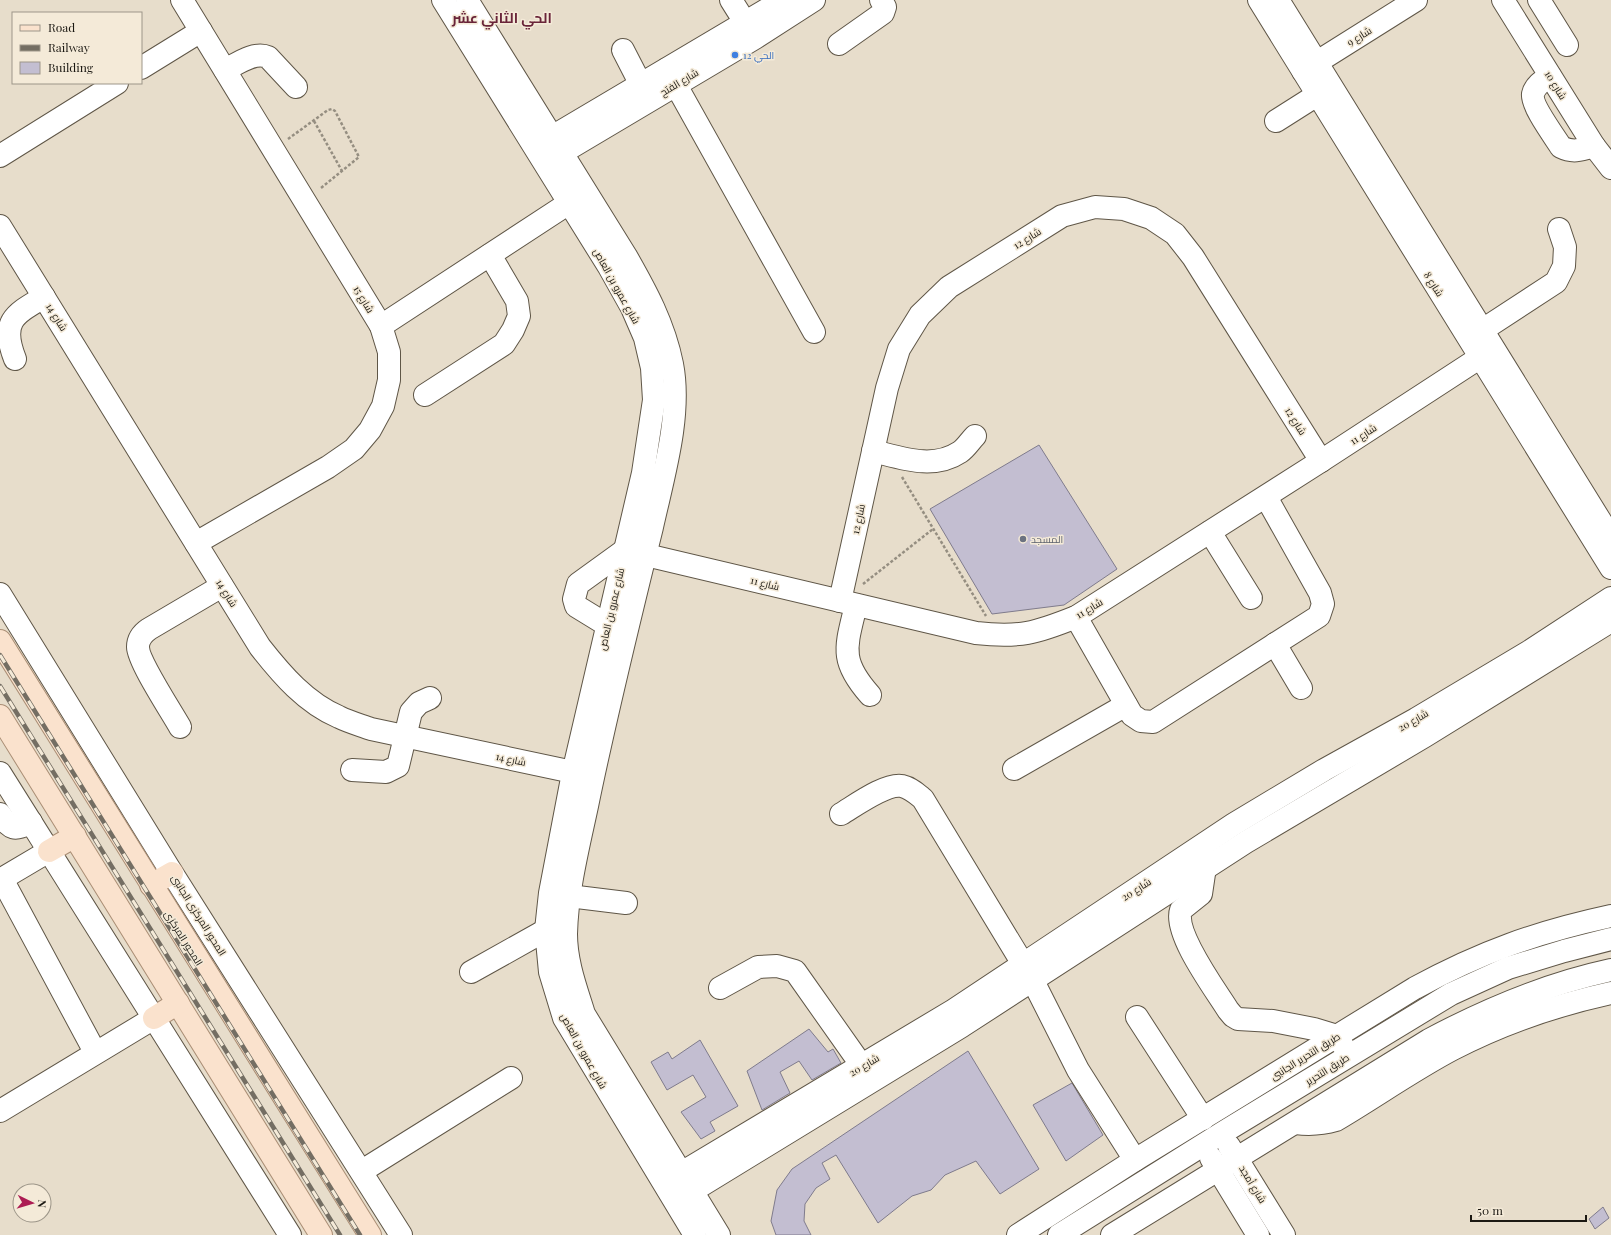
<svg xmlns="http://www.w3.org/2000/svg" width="1611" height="1235" font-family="'Playfair Display',Cairo,serif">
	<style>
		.building { fill: #c3bed1; stroke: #7f7b8c }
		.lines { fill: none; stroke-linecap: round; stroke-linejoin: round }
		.minor-casing { stroke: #5f5647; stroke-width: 24 }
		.major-casing { stroke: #aa8e75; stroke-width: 24 }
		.path { stroke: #958e81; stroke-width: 2.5; stroke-dasharray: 3 2; stroke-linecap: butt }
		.minor { stroke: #fff; stroke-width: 22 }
		.major { stroke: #fae2cd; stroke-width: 22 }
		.rail-casing { stroke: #746e63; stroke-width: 4.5 }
		.rail { stroke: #f4ead8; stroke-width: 3; stroke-dasharray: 9; stroke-linecap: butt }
		.shop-dot { fill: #3f7fe0; stroke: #f4ead8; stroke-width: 1.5 }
		.worship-dot { fill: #6b7280; stroke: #f4ead8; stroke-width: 1.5 }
		.labels { text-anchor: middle; stroke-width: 3; stroke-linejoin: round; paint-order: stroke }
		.street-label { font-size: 10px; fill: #1b1812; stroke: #f4ead8 }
		.shop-label { font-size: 10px; fill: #366cbe; stroke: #f4ead8; text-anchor: start }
		.worship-label { font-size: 10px; fill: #5b616d; stroke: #f4ead8; text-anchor: start }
		.district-label { font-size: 14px; font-weight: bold; fill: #692439; stroke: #f4ead8 }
	</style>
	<rect width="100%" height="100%" fill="#e7ddcb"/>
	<g class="building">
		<path d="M1039,445L1117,569L1064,605L992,614L930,509Z"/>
		<path d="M809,1029L828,1052L833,1049L841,1063L812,1080L799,1061L780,1072L790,1093L762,1110L747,1071Z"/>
		<path d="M700,1040L738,1106L710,1122L715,1131L701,1139L681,1112L706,1097L693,1075L667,1090L651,1062L668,1052L672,1059Z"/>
		<path d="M968,1051L1039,1169L1000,1194L976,1161L945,1175L931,1190L912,1196L878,1223L836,1155L822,1163L830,1179L816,1188L805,1204L804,1221L811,1235H776L771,1221L777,1190L792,1169Z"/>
		<path d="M1072,1083L1103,1135L1066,1161L1033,1105Z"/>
		<path d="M1603,1207L1609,1218L1595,1229L1589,1219Z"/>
	</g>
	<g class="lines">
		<defs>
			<g id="minor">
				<path d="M182,0L381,326L389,352V380L383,406L370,430L354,449L328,467L196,543"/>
				<path d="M443,0L609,267L632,308L645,338L652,368L654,400L643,473L573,773L550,893L546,930L550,972L564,1018L695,1235"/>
				<path d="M467,0L626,256C646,291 664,324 672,364C682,415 663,477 652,527C629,620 606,713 587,806C578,848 567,891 566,934C566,962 576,988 584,1014L719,1235"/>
				<path d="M731,0L753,35"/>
				<path d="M1259,0L1611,568"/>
				<path d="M1278,0L1611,538"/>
				<path d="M1503,0L1594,146L1611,168"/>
				<path d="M1539,0L1567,45"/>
				<path d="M839,44L883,13L885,7L881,0"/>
				<path d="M623,50L641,85"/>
				<path d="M141,68L201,31"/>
				<path d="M667,69L814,332"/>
				<path d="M225,70C237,64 254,51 268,57L296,87"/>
				<path d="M1303,71L1416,0"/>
				<path d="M1550,76C1544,80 1535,85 1533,94C1531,105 1554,136 1561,147C1573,153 1581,150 1594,146"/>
				<path d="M1276,121L1317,95"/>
				<path d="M540,144L783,0"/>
				<path d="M0,156L117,83"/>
				<path d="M548,161L755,38L814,0"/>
				<path d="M0,226L260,647C282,675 306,703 339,717C349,722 360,725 371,729L587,775"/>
				<path d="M381,326L569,203"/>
				<path d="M1481,331L1556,282L1564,266L1565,247L1559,229"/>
				<path d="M15,359C0,321 15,314 44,297"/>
				<path d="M425,395L504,344L513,330L519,316L517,301L490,255"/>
				<path d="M873,451C902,458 933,470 960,452C966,448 970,441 975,436"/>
				<path d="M1210,532L1251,598"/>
				<path d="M0,594L172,873L401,1235"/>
				<path d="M840,601L887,388L899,349L920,315L949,287L1062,216L1095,207L1124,209L1151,218L1175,234L1193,257L1321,461"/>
				<path d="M856,605C846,647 839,660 870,695"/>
				<path d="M1076,617L1132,715L1141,721L1153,722L1319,616L1323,604L1320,593L1266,497"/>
				<path d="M607,625L576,606L574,599L578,584L625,550L976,633C1020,638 1036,633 1076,617L1321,461L1493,349"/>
				<path d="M1275,644L1301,688"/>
				<path d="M180,727C171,711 138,661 138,647C138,639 143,633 149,629L222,586"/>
				<path d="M1014,769L1126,705"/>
				<path d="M352,770L386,772L398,766L411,712L419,703L430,698"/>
				<path d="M0,773L290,1235"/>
				<path d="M0,814C11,830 14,831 31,822"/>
				<path d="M841,814C856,805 886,783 902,786C911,788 917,794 923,799L1032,979L1078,1070L1135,1160"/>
				<path d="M1205,867L1201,894L1181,910C1173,933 1215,989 1228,1010L1233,1016L1238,1019L1273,1021L1314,1029L1337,1036L1342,1044"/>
				<path d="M2,879L95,1052"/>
				<path d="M0,880L49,851"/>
				<path d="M569,896L626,903"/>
				<path d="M471,972L546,930"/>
				<path d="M720,988L758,967L777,966L795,971L862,1066"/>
				<path d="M1137,1017L1203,1119"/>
				<path d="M0,1111L154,1018"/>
				<path d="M1296,1123C1310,1125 1322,1124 1336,1120C1375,1097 1413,1070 1453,1049C1503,1023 1556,1005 1611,993"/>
				<path d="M1229,1146L1284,1235"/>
				<path d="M1211,1158L1258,1235"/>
				<path d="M362,1171L511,1078"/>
				<path d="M668,1181L954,1010L1234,824L1324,770L1416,719L1530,651L1611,598"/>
				<path d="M679,1199L962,1026L1246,842L1425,736L1611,621"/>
				<path d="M1018,1235L1135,1160L1415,988C1481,952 1537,932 1611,916"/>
				<path d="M1059,1235L1222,1133L1451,994L1508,968L1564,951L1611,939"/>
				<path d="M1112,1235L1429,1040C1487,1009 1546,984 1611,970"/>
			</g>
			<g id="major">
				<path d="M0,641L370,1235"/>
				<path d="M0,716L321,1235"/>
				<path d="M49,851L75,836"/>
				<path d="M151,885L172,873"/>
				<path d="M154,1018L178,1003"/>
			</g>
		</defs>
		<use href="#minor" class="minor-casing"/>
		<use href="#major" class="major-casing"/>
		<g class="path">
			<path d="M314,121L342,171"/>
			<path d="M288,139L328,110L332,109L335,111L359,157L321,188"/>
			<path d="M902,477L986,616"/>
			<path d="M863,584L933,529"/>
		</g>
		<use href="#minor" class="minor"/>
		<use href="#major" class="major"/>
		<defs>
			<g id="rail">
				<path d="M0,655L360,1235"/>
				<path d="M0,686L340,1235"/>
			</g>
		</defs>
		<use href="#rail" class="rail-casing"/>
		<use href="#rail" class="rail"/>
	</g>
	<circle class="shop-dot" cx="735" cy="55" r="4"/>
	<circle class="worship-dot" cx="1023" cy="539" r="4"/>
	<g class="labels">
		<g class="street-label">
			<text transform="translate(1359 36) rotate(-32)" y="4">شارع 9</text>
			<text transform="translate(679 82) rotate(-31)" y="4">شارع الفتح</text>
			<text transform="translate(1556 85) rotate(58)" y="4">شارع 10</text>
			<text transform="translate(1027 238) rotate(-32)" y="4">شارع 12</text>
			<text transform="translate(1434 284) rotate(58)" y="4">شارع 8</text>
			<text transform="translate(617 286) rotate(61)" y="4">شارع عمرو بن العاص</text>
			<text transform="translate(364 299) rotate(59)" y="4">شارع 15</text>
			<text transform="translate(57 317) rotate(58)" y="4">شارع 14</text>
			<text transform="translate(1296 421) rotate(58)" y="4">شارع 12</text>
			<text transform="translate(1363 434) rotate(-33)" y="4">شارع 11</text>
			<text transform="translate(858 519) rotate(-78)" y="4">شارع 12</text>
			<text transform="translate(765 583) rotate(14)" y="4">شارع 11</text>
			<text transform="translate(227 593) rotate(58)" y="4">شارع 14</text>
			<text transform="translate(1089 608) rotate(-31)" y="4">شارع 11</text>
			<text transform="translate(611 609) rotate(-77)" y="4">شارع عمرو بن العاص</text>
			<text transform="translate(1413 720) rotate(-30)" y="4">شارع 20</text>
			<text transform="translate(511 759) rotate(12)" y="4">شارع 14</text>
			<text transform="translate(1136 889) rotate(-33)" y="4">شارع 20</text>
			<text transform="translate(199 915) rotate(58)" y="4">المحور المركزى الجانبى</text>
			<text transform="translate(184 938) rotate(58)" y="4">المحور المركزى</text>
			<text transform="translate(584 1051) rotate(61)" y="4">شارع عمرو بن العاص</text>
			<text transform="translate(1305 1056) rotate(-32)" y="4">طريق التحرير الجانبى</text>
			<text transform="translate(864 1065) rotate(-31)" y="4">شارع 20</text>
			<text transform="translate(1327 1069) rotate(-32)" y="4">طريق التحرير</text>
			<text transform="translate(1253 1184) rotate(59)" y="4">شارع أمجد</text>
		</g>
		<g class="shop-label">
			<text x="743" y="59">الحي 12</text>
		</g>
		<g class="worship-label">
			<text x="1031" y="543">المسجد</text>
		</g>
		<g class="district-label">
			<text x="502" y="23">الحي الثاني عشر</text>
		</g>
	</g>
	<rect x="12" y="12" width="130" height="72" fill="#f4ead8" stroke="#9d9689"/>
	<rect x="20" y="25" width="20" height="6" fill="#fae2cd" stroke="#9d9689"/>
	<text x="48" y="32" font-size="12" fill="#1b1812">Road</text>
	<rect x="20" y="45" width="20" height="6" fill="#746e63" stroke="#9d9689"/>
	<text x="48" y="52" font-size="12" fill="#1b1812">Railway</text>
	<rect x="20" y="62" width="20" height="12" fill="#c3bed1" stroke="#9d9689"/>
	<text x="48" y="72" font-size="12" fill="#1b1812">Building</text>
	<g transform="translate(32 1203) rotate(95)"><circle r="19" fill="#f4ead8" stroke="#9d9689"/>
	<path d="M0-3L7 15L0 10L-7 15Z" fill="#ac1c53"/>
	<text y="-6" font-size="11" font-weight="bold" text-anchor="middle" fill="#1b1812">N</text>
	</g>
	<path d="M1471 1215v6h115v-6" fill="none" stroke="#1b1812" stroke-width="2"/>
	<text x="1477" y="1215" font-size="12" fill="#1b1812" stroke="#f4ead8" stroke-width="3" paint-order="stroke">50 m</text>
</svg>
